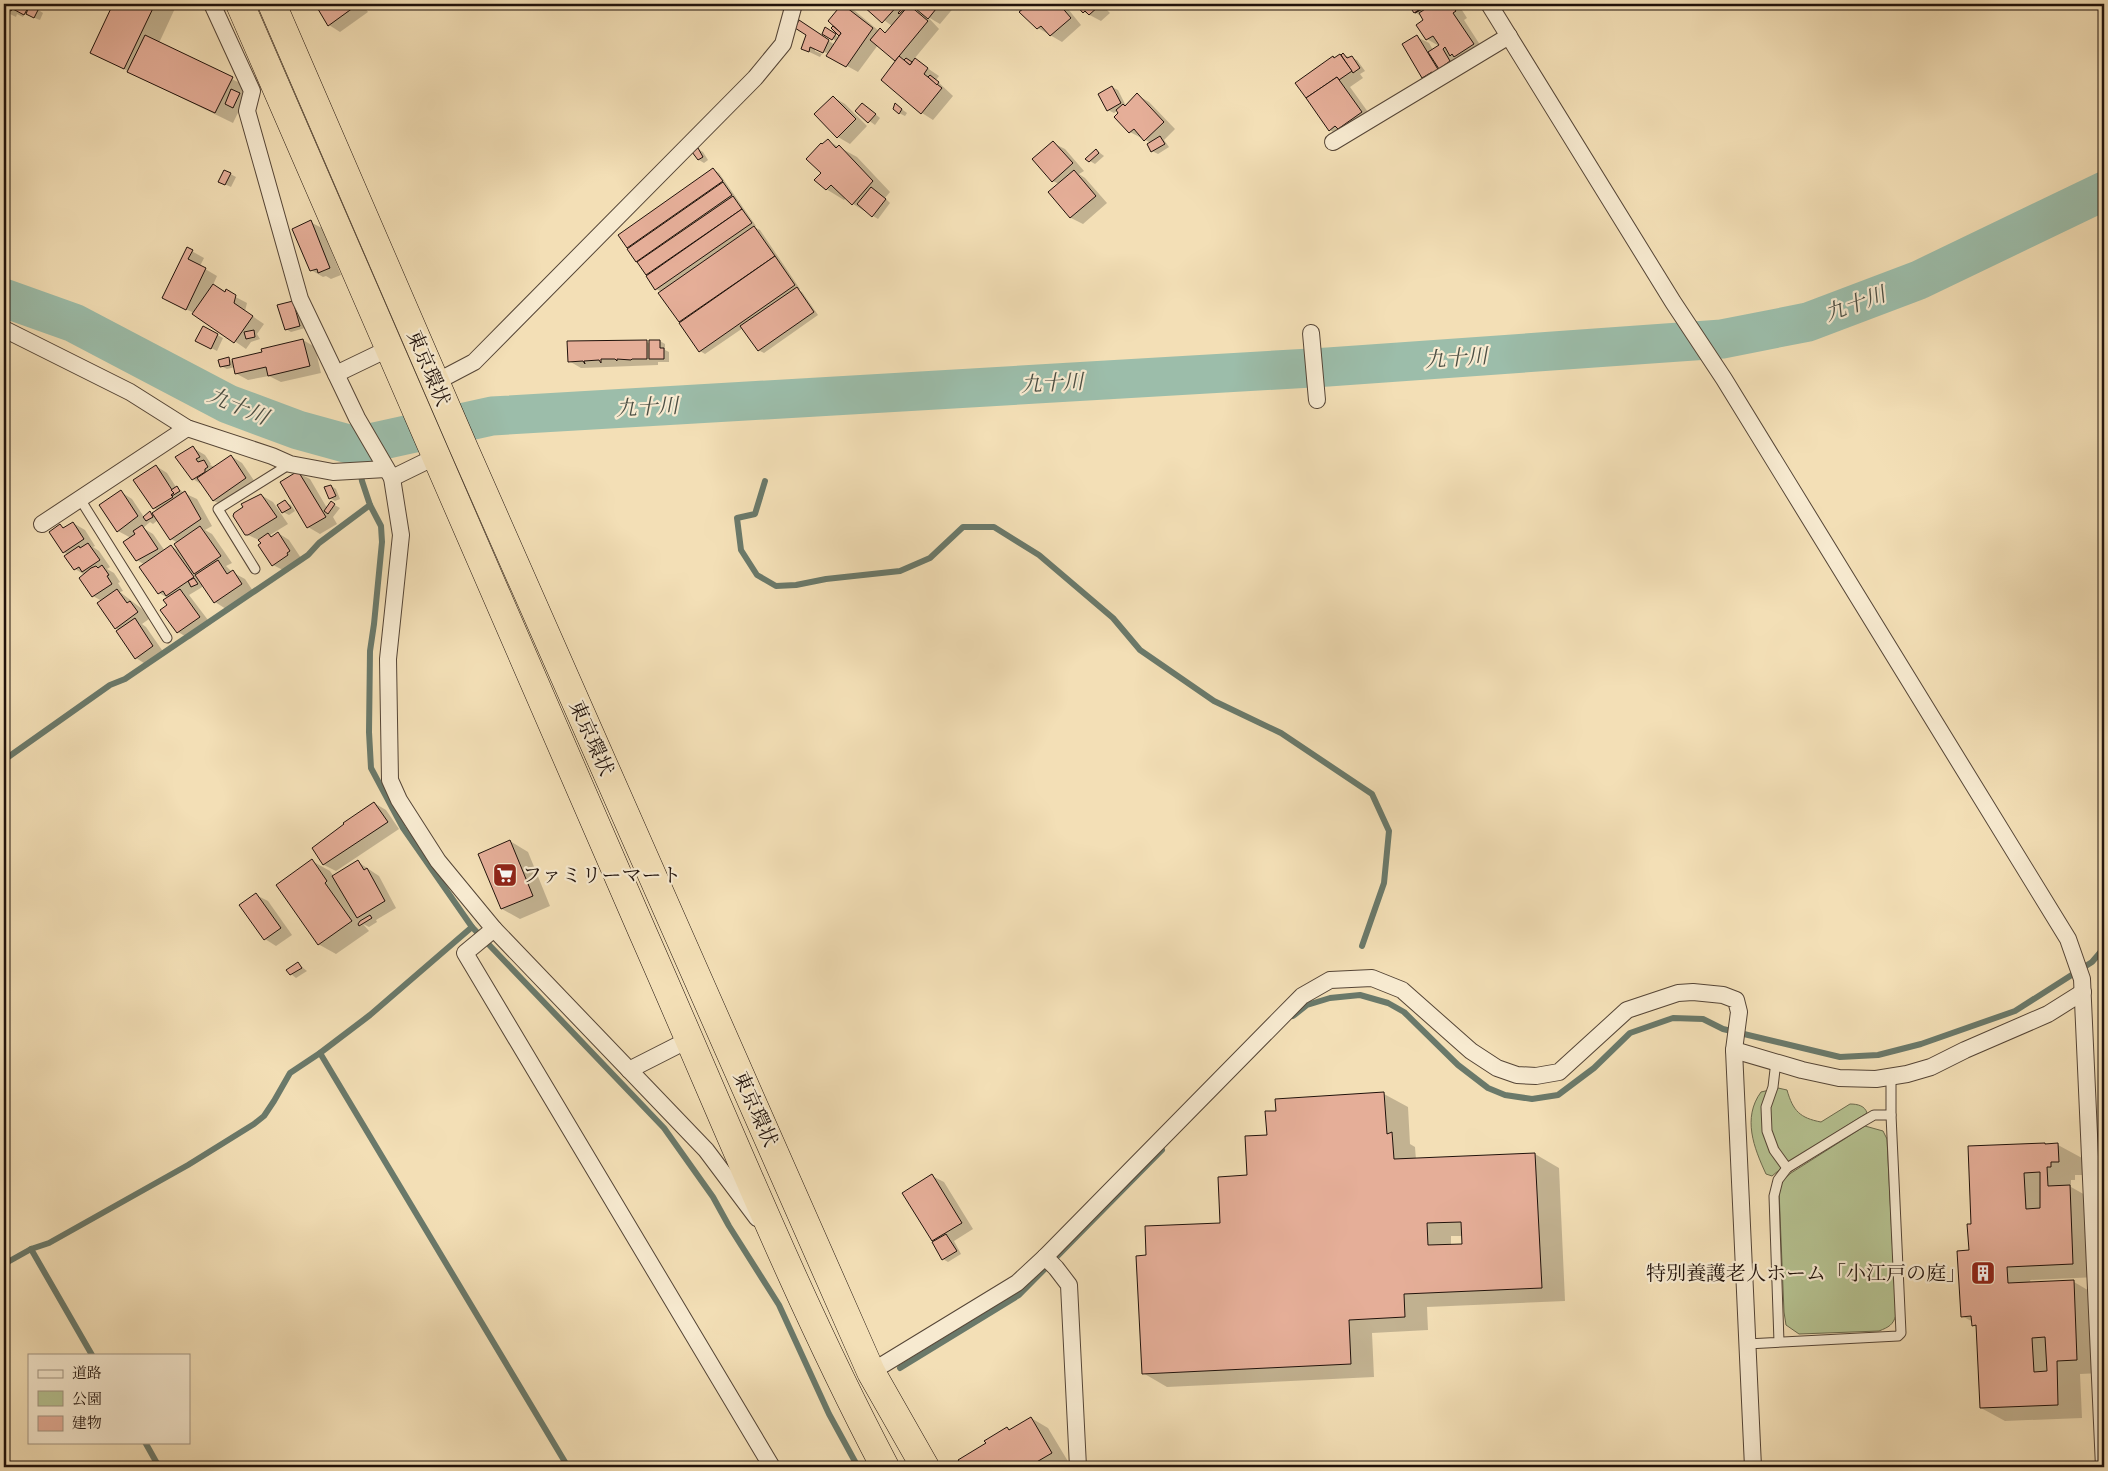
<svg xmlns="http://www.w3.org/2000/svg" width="2108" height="1471" font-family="Alegreya,'Noto Serif JP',serif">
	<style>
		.green { fill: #b6c392; stroke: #6b6a4e }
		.shadow { fill: #0003; fill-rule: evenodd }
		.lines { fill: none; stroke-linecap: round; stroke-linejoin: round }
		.stream { stroke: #6a796a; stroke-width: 6 }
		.river { stroke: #9cbdaa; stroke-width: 39 }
		.building { fill: #e5ae98; stroke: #20120b; fill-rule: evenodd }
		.lane-casing { stroke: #554536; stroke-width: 11 }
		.street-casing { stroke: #554536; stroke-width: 18 }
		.highway-casing { stroke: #20120b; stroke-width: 29 }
		.lane { stroke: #f7ead0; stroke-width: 9 }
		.street { stroke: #f7ead0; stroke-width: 16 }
		.highway { stroke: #f3dfb6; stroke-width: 28 }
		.labels { text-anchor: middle; stroke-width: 4.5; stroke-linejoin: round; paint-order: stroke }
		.street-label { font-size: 20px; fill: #20120b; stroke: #f7ead0 }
		.poi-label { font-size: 20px; fill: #20120b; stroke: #f7ead0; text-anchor: start }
		.water-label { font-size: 21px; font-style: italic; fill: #4b4e43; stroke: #f7ead0 }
	</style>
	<rect width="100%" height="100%" fill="#f3dfb6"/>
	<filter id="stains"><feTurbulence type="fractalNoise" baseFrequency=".004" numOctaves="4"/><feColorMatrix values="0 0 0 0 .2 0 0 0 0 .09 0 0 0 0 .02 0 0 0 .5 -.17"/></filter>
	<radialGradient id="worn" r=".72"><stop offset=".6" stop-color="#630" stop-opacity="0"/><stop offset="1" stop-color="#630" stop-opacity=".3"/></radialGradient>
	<g class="green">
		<path d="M1778,1088L1787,1090C1793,1111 1800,1118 1821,1122L1850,1104C1858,1104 1865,1106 1867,1113L1789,1162L1772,1176L1766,1174C1754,1148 1742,1118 1761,1092Z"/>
		<path d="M1865,1126L1883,1131L1887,1139L1896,1315C1893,1325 1889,1327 1879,1331L1799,1334L1786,1325L1784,1312L1779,1190L1783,1180L1791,1173Z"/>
	</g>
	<g class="shadow">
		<path d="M4,4H40L37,9L43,13L40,20L24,14L23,17L17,14L16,17L4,11Z"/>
		<path d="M114,4H177L159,43L250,88L233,123L147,81L91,52Z"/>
		<path d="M316,4H362L368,12L340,32L329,25Z"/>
		<path d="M844,4L855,11L879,31L880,30L886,33L892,26L864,5L866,4H954L956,5L940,24L928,17L939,29L914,59L939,76L936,80L953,96L933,120L922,113L882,80L897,61L878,45L858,72L840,62L829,54L815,48V51L822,54L820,57L803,49L811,29L835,45L837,42L820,29L824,32L826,29L843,40L832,28L835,26L829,21ZM914,6L923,13L922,14L912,8Z"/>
		<path d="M1012,4H1064L1081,25L1062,42L1038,28Z"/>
		<path d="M1076,4H1101L1110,13L1101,21L1084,12Z"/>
		<path d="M1409,4H1454L1460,7L1467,18L1464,20L1484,51L1463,62L1454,57L1461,68L1435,84L1423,77L1417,37L1429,43L1433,50L1439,46L1427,39L1425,21L1422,17L1415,12Z"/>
		<path d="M1343,55L1357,60L1365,71L1360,74L1363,78L1350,87L1373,119L1341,137L1330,130L1335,59Z"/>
		<path d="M1112,87L1118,90L1126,106L1137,95L1149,102L1175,129L1164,140L1169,147L1158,154L1152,151L1151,143L1130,132L1115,117L1120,113L1118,110L1114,113L1108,110Z"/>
		<path d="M833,97L845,104L867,126L850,144L838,137Z"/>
		<path d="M896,105L907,113L905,116L899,113Z"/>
		<path d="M867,107L880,118L875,125L856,111Z"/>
		<path d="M828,141L857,157L890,192L885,198L890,203L878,219L853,204L846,198L844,200L826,189L822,173L823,145Z"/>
		<path d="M1053,143L1065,149L1084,171L1079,174L1085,178L1107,203L1083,224L1071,218L1050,192L1059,184L1053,181Z"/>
		<path d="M698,149L703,152L708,160L704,163L699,160Z"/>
		<path d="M1096,150L1104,156L1095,164L1090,161Z"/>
		<path d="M714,170L719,173L756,226L754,227L760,230L800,289L798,290L802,292L818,315L764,353L758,350L743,328L705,354L700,351L660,293L662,292L656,289L620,236Z"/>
		<path d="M225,171L236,177L231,187L220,182Z"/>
		<path d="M310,222L322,228L341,275L331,279L326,276L323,277L311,270Z"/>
		<path d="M188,249L204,258L200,266L217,276L213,285L247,303L245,311L264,324L257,334L260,339L251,342L246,349L194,313L175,304Z"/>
		<path d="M298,305L305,328L291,332L286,329L279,306Z"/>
		<path d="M203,327L223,338L217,351L202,343Z"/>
		<path d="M303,340L315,347L321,373L281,382L269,376L248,380L237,374L235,367L227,369L221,366L228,359L234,362Z"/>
		<path d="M660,341L665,344V350L669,352V362H658V365L581,368L569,361L647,342L650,344Z"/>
		<path d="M193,448L205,455L211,464L210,465L215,467L231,456L242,463L257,485L226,507L214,501L204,486L193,479L177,457Z"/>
		<path d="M156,466L167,473L176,487L184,493L197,499L212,526L205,530L212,534L232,563L226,566L232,572L245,579L253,591L226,609L215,602L204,586L189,595L211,624L190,639L178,632L168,598L159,593L145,565L137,560L131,538L118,531L121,492L132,499L144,517L158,511L154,508ZM158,520L171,539L178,543L181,552L171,546L165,551L153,534L143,528L150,522L153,524Z"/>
		<path d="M298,473L310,479L327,508L331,503L340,508L333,517L337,524L320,534L308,527Z"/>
		<path d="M331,486L336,489L340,499L335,501L330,498Z"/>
		<path d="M261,495L273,502L288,524L270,535L272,537L278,533L289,540L301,558L298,560L299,562L285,571L273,565L261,541L246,534Z"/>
		<path d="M285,502L291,505L295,511L289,515L283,512Z"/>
		<path d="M73,523L85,530L95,546L93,547L99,551L110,567L107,569L114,573L120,582L118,583L123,591L120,592L142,609L149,619L142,624L146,627L164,653L147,665L136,658L119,630L115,628L102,601L93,596L85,575L75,569L68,555L64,552L60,526L65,529Z"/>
		<path d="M374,803L386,810L399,829L336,871L324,865L313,849Z"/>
		<path d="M510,841L528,852L550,906L520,919L502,909L479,854Z"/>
		<path d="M312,861L330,871L334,877L358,862L379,876L396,908L376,920L377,922L369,927L363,924L369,931L336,954L318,944Z"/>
		<path d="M256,895L268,901L292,935L276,946L265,939Z"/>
		<path d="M298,964L307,971L296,978L291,974Z"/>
		<path d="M1384,1094L1408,1107L1410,1144L1415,1147L1416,1160L1535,1154L1559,1168L1565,1301L1427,1307L1428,1330L1372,1333L1374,1377L1167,1387L1143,1373L1148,1257L1221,1224L1249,1177L1268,1136ZM1451,1236H1463V1245H1451Z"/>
		<path d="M2058,1145L2082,1158V1175H2075V1180H2071V1187L2094,1200L2097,1277L2030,1280L2031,1283L2074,1282L2098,1296L2101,1373L2080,1374L2082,1418L2005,1421L1981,1408L1977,1327L1973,1325V1322L1962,1316L1973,1225L1969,1147Z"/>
		<path d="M932,1176L944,1182L973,1229L954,1241L961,1254L948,1262L943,1259L935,1242L932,1240Z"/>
		<path d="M1031,1418L1048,1428L1069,1463L1062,1467H964L960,1460L988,1444L1007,1428L1011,1430Z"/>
	</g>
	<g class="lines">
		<g class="stream">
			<path d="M765,481L755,514L737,518L741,550L757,575L776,586L796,585L826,579L900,571L930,558L963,527H994L1039,555L1113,618L1140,650L1214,701L1281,733L1372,794L1389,831L1384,883L1362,946"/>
			<path d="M370,505L381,526L382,542L374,624L370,651L369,732L371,768L403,828L472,927L664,1128L713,1197L729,1226L779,1305L829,1414L858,1467"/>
			<path d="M4,760L110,685L125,679L308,555L319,543L370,505L362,481L356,446"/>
			<path d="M1293,1016L1307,1005L1330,998L1360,995L1388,1003L1404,1012L1458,1065L1488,1088L1505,1095L1532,1099L1558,1095L1594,1068L1630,1033L1673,1018L1703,1019L1723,1029L1840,1057L1878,1055L1921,1044L2015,1011L2092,962L2104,948"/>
			<path d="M320,1053L568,1467"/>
			<path d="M31,1249L92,1355"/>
			<path d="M4,1266L6,1263L31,1249L49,1243L188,1165L254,1124L264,1116L274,1101L290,1073L320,1053L370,1015L472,927"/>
			<path d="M900,1368L1019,1295L1162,1150"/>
			<path d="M145,1442L159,1467"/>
		</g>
		<path class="river" d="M4,298L74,323L228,404L298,430L356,446L492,416L1328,367L1722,339L1808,322L1919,280L2104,191"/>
	</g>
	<g class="building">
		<path d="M4,4H15L11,11L5,8L4,11Z"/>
		<path d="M16,4H30L24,15L13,9Z"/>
		<path d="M30,4L39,8L34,18L26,14Z"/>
		<path d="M113,4H155L124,69L90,53Z"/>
		<path d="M315,4H356L357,5L328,26Z"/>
		<path d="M842,4L873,28L846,67L826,56L841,33L828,21Z"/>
		<path d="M864,4H899L882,23L863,6Z"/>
		<path d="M906,4L909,5L899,14L898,13Z"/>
		<path d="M910,4H940L928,19Z"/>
		<path d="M1010,4H1023L1016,10Z"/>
		<path d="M1029,4H1059L1071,18L1050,36L1041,26L1037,29L1019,12Z"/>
		<path d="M1075,4H1097L1099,6L1089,15L1085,11L1083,13Z"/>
		<path d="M1408,4H1428L1414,13Z"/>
		<path d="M1428,4H1432L1415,13Z"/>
		<path d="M1433,4H1451L1456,11L1453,13L1474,44L1454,57L1452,54L1450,56L1445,47L1443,49L1450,61L1439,69L1428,52L1439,45L1433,36L1426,40L1416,25L1423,20L1419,13Z"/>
		<path d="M909,5L928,21L895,61L870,40L880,28L885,33Z"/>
		<path d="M799,20L829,40L823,53L810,47L809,52L801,49L806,35L795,28Z"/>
		<path d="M833,26L841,33L839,36L831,28Z"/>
		<path d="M825,27L836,34L832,40L822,34Z"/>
		<path d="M145,35L233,77L215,113L127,72Z"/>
		<path d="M1417,35L1439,71L1434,74L1432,72L1422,78L1402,44Z"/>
		<path d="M1343,53L1347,58L1352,56L1360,68L1353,73L1341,55Z"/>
		<path d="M1340,54L1352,71L1339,80L1337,77L1306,98L1295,83L1333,56L1334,58Z"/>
		<path d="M899,56L910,65L915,58L928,68L924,74L942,88L921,114L881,80Z"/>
		<path d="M906,58L912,62L910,65L904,60Z"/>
		<path d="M930,75L939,82L937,85L928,77Z"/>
		<path d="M1337,77L1362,112L1338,129L1335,126L1329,131L1306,98Z"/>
		<path d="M1112,86L1121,103L1107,111L1098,94Z"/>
		<path d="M231,89L240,93L233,108L225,104Z"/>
		<path d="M1137,93L1164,122L1144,141L1134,129L1129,133L1114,117L1118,113L1116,110L1123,104L1125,106Z"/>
		<path d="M833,96L856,119L837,138L814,114Z"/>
		<path d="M862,103L876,114L868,123L855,111Z"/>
		<path d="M895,103L902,109L899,114L893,109Z"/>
		<path d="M1160,136L1165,144L1151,152L1147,144Z"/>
		<path d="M828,139L836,148L839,145L873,181L852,205L831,185L826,190L814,180L821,173L806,159L821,143L822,144Z"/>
		<path d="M1053,141L1073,163L1052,182L1032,159Z"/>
		<path d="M698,148L703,157L698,160L692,152Z"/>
		<path d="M1096,149L1099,153L1089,162L1085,159Z"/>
		<path d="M713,168L723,181L627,248L618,235Z"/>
		<path d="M224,170L231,173L225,185L218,182Z"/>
		<path d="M1074,170L1096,196L1070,218L1048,192Z"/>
		<path d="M723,182L732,195L636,262L627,249Z"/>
		<path d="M871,187L886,199L872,217L857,204Z"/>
		<path d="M733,196L742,209L646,275L637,262Z"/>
		<path d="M742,209L752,223L655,290L646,276Z"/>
		<path d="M311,220L330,268L318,273L317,269L310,271L292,229Z"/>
		<path d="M754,226L775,256L679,322L658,293Z"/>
		<path d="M187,247L193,250L188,259L206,268L186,310L162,298Z"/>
		<path d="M775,256L795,285L699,352L679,323Z"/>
		<path d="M213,284L225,292L226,289L236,295L234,303L253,316L234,343L192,314Z"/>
		<path d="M797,287L814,312L758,351L740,326Z"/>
		<path d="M293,301L300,326L285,330L277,305Z"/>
		<path d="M203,326L218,334L211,349L195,341Z"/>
		<path d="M254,330L255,337L246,339L244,332Z"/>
		<path d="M303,339L310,366L268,376L266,367L235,374L232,359L262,352L261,349Z"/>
		<path d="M647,340V359H632L631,360L617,359V361L615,359H601V363L599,360L584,361L585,364L583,361L568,362L567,341Z"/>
		<path d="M649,340H660V348H664V359H649Z"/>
		<path d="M229,357L230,365L220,367L218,360Z"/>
		<path d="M193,446L200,457L196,459L198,462L204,460L208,467L205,469V472L192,480L175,457Z"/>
		<path d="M231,455L246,478L213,501L197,478Z"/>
		<path d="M156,465L174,493L171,495L173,497L153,509L133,480Z"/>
		<path d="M298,471L326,517L307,528L280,482Z"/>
		<path d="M331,485L336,496L329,499L324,487Z"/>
		<path d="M177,486L180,491L172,496L171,495L174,493L171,490Z"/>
		<path d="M121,490L138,516L117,532L99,505Z"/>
		<path d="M185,491L201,519L170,540L152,513Z"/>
		<path d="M261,494L277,517L248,535H245L233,516L234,513L243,507L241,504Z"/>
		<path d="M285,500L291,508L282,513L277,505Z"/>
		<path d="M331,501L335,504L328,514L324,511Z"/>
		<path d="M150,511L153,517L146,521L143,517Z"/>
		<path d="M73,522L84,539L63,553L49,532L60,524L63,528Z"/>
		<path d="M142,525L158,549L136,561L123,542L135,534L133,531Z"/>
		<path d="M200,526L221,556L194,574L174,544Z"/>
		<path d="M278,532L290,551L287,553L288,555L272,566L258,545L261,543L258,540L268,533L271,537Z"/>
		<path d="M88,543L100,560L82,572L79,567L74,570L64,556L79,546L80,548Z"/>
		<path d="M171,545L194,577L166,596L163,591L158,594L139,567Z"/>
		<path d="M218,560L227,574L233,570L242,584L214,603L195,575Z"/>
		<path d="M102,565L109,575L107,576L112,584L92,597L79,578L91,568L96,566L98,568Z"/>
		<path d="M194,578L198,584L191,587L188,581Z"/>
		<path d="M117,589L127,603L130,601L138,612L115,629L97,603Z"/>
		<path d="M180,589L200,617L177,633L160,610L167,605L163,600Z"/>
		<path d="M135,618L153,646L135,659L116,631Z"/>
		<path d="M374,802L388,822L323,865L312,848L344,824L343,823Z"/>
		<path d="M510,840L533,896L501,909L478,854Z"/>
		<path d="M312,859L327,881L325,883L352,921L318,945L276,885Z"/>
		<path d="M358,860L364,870L367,868L385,901L357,918L332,876Z"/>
		<path d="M256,893L281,928L264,940L239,905Z"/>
		<path d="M370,915L372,918L359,926L358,924L360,921Z"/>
		<path d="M298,962L302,968L290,975L286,970Z"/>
		<path d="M1384,1092L1387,1134L1392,1132L1394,1159L1535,1153L1542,1288L1404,1294L1405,1317L1349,1320L1351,1364L1142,1374L1136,1256L1146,1255L1145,1226L1220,1223L1218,1177L1247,1175L1245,1136L1267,1135L1265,1111H1276L1275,1099ZM1461,1222L1462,1244L1428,1245L1427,1223Z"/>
		<path d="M2045,1143V1144L2058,1143L2059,1162H2051V1167H2047L2048,1186L2070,1185L2073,1264L2007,1267L2008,1283L2074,1280L2077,1360L2057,1361L2058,1405L1980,1408L1976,1325L1972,1326L1971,1316L1961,1317L1957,1251L1969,1250L1967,1224H1971L1968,1146ZM2040,1172V1208L2026,1209L2024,1173ZM2045,1337L2047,1371L2034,1372L2032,1338Z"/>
		<path d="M932,1174L962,1223L932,1241L902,1193Z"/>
		<path d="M946,1234L957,1251L942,1260L932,1242Z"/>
		<path d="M1031,1417L1052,1453L1028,1467H963L958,1460L986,1443L984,1441L1007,1427L1009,1430Z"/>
	</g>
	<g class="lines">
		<defs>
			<g id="lane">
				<path d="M80,499L167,638"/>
				<path d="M255,569L218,509L290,464"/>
				<path d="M1776,1061L1773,1087L1766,1107L1767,1131L1774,1150L1787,1168"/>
				<path d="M1891,1115V1077"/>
				<path d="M1747,1344L1898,1336L1901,1333L1891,1115H1874L1862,1122L1787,1168L1778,1180L1774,1196L1779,1342"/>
			</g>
			<g id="street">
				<path d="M212,4L252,91L247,111L300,299L357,418L392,478L401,535L388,659L390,780L399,800L438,861L494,929L465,953L772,1467"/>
				<path d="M1489,4L1673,302L1724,379L2068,939L2082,979L2104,1467"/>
				<path d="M1333,142L1509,36"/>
				<path d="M4,329L130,392L187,428L272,456L290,464L333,472L386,469"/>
				<path d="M1311,333L1317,400"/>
				<path d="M336,374L390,348"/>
				<path d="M436,382L474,362L755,78L783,44L794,4"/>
				<path d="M392,478L435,457"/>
				<path d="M42,524L187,428"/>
				<path d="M494,929L706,1150L757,1218"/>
				<path d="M1734,1050L1802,1070L1839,1078L1876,1079L1907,1074L1931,1067L1965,1050L2048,1014L2083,992"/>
				<path d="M629,1070L690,1039"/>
				<path d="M1045,1257L1056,1268L1069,1285L1078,1467"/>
				<path d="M871,1372L1017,1283L1045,1257L1302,996L1330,980L1372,978L1402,990L1471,1051L1497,1068L1517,1075L1536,1076L1559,1072L1627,1010L1678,993L1693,992L1723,995L1736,1000L1739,1012L1734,1050L1753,1467"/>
			</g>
			<g id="highway">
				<path d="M240,4C374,314 508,624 643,933C722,1112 794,1294 885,1467"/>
				<path d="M272,4L463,446L871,1372L925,1467"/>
			</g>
		</defs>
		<use href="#lane" class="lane-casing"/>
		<use href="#street" class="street-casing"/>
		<use href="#highway" class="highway-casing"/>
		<use href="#lane" class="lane"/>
		<use href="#street" class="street"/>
		<use href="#highway" class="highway"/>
	</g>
	<defs>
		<symbol id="supermarket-square" viewBox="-11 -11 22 22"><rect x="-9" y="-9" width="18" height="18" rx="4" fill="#8f2418" stroke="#f7ead0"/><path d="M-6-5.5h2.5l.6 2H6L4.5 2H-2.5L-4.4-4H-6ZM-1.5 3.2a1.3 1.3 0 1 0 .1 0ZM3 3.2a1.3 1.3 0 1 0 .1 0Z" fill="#fff"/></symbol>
		<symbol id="building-square" viewBox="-11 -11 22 22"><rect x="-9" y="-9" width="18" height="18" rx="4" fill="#8f2418" stroke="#f7ead0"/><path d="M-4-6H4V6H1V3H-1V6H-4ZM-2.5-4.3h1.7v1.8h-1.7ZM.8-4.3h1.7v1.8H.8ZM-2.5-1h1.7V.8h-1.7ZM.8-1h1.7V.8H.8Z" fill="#fff"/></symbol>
	</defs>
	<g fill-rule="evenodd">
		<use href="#supermarket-square" x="491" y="861" width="28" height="28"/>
		<use href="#building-square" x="1969" y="1259" width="28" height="28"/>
	</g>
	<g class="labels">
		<g class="street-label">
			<text transform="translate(429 368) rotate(67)" y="7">東京環状</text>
			<text transform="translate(592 738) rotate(66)" y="7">東京環状</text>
			<text transform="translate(756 1109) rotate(66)" y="7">東京環状</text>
		</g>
		<g class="poi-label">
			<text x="522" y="882">ファミリーマート</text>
			<text x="1966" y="1280" text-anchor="end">特別養護老人ホーム「小江戸の庭」</text>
		</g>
		<g class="water-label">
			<text transform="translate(1855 304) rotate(-20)" y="7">九十川</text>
			<text transform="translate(1456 358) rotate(-4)" y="7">九十川</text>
			<text transform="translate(1052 383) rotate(-3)" y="7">九十川</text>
			<text transform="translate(238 406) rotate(23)" y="7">九十川</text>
			<text transform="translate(647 407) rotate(-3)" y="7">九十川</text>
		</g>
	</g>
	<rect width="2108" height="1471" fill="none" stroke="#f3dfb6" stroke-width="20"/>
	<rect x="5" y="5" width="2098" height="1461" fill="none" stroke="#20120b" stroke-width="2.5"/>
	<rect x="10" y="10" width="2088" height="1451" fill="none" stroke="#20120b"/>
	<rect x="28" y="1354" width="162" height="90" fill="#f7ead0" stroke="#a19481"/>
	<rect x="38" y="1370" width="25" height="8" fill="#f7ead0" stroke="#a19481"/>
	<text x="72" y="1378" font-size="15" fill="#20120b">道路</text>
	<rect x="38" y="1391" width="25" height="15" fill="#b6c392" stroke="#a19481"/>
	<text x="72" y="1404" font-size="15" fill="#20120b">公園</text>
	<rect x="38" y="1416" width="25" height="15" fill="#e5ae98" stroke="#a19481"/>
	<text x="72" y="1428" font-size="15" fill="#20120b">建物</text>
	<rect width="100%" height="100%" filter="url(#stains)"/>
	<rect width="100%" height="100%" fill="url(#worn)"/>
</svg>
